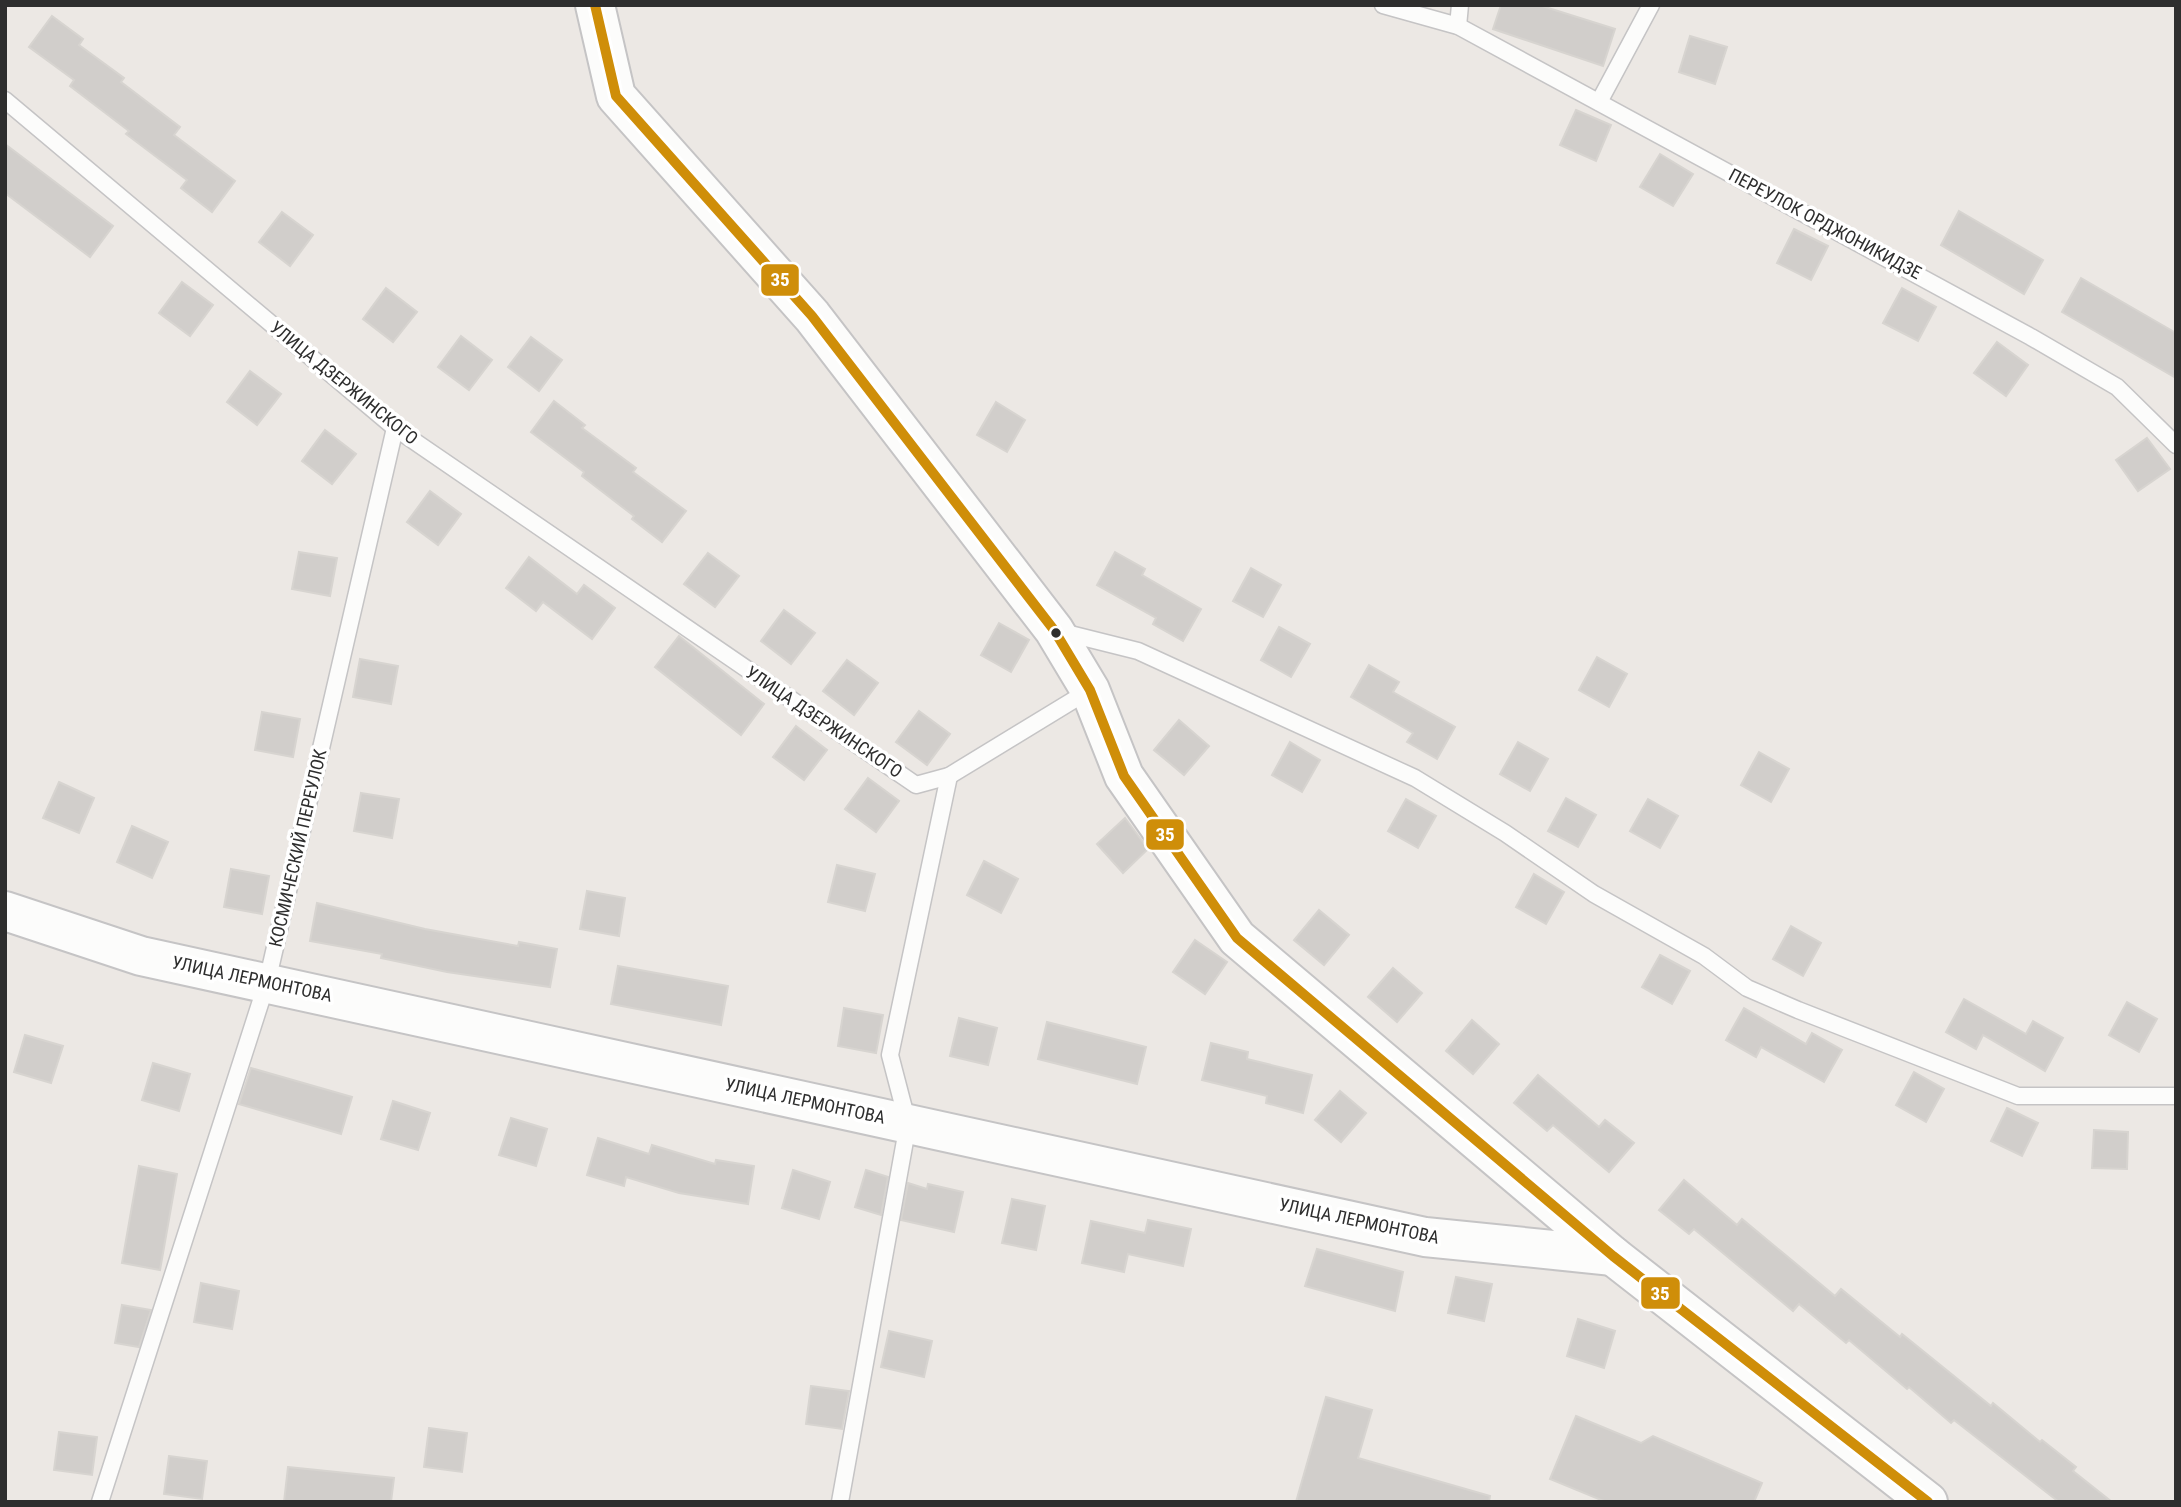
<svg xmlns="http://www.w3.org/2000/svg" width="2181" height="1507" font-family="'Roboto Condensed',sans-serif">
	<style>
		.building { fill: #d1cecb; stroke: #d7d4d0; stroke-width: 2 }
		.lines { fill: none; stroke-linecap: round; stroke-linejoin: round }
		.lane-casing { stroke: #c5c4c5; stroke-width: 19 }
		.secondary-casing { stroke: #c5c4c5; stroke-width: 42 }
		.lane { stroke: #fcfcfb; stroke-width: 16 }
		.secondary { stroke: #fcfcfb; stroke-width: 38 }
		.bus-1-casing { stroke: #fff; stroke-width: 16 }
		.bus-1 { stroke: #cf8e09; stroke-width: 10 }
		.bus-dot { fill: #2e2e2e; stroke: #fff; stroke-width: 2.5 }
		.labels { text-anchor: middle; stroke-width: 7; stroke-linejoin: round; paint-order: stroke }
		.street-label { font-size: 18px; fill: #2e2e2e; stroke: #fff }
		.line-badge { stroke: #fff; stroke-width: 2.5 }
		.badge-label { font-size: 19px; text-anchor: middle; font-weight: bold; fill: #fff }
	</style>
	<rect width="100%" height="100%" fill="#ece8e4"/>
	<g class="building">
		<path d="M1501,5H1539L1615,29L1603,66L1493,29Z"/>
		<path d="M52,16L83,39L79,45L124,78L121,82L180,127L174,135L235,181L212,212L181,188L187,180L126,134L129,131L70,86L74,80L29,47Z"/>
		<path d="M1690,36L1727,47L1715,84L1679,72Z"/>
		<path d="M1576,110L1611,125L1596,161L1560,145Z"/>
		<path d="M5,144L113,226L90,257L5,193Z"/>
		<path d="M1660,154L1693,174L1673,206L1640,187Z"/>
		<path d="M1959,211L2043,260L2024,294L1941,245Z"/>
		<path d="M282,212L313,235L290,266L259,242Z"/>
		<path d="M1794,229L1828,246L1811,280L1777,263Z"/>
		<path d="M2081,278L2176,333V378L2062,312Z"/>
		<path d="M182,282L213,305L190,336L159,313Z"/>
		<path d="M386,288L417,312L393,342L363,319Z"/>
		<path d="M1902,288L1936,307L1918,341L1883,323Z"/>
		<path d="M461,336L492,360L469,390L438,367Z"/>
		<path d="M531,337L562,360L539,391L508,367Z"/>
		<path d="M1997,342L2028,365L2006,396L1974,373Z"/>
		<path d="M250,371L281,394L257,425L227,402Z"/>
		<path d="M554,401L585,425L582,428L636,468L633,472L686,511L662,542L632,519L634,516L582,476L584,472L531,432Z"/>
		<path d="M996,402L1025,420L1007,452L977,435Z"/>
		<path d="M325,430L356,454L332,484L302,461Z"/>
		<path d="M2147,438L2170,469L2138,491L2116,460Z"/>
		<path d="M430,491L461,514L438,545L407,522Z"/>
		<path d="M299,552L337,558L330,596L292,589Z"/>
		<path d="M1115,552L1145,569L1142,575L1201,609L1183,641L1153,624L1156,618L1097,585Z"/>
		<path d="M708,553L739,576L715,607L684,584Z"/>
		<path d="M529,557L577,594L584,585L615,608L592,639L543,602L536,611L506,588Z"/>
		<path d="M1251,568L1281,585L1263,617L1233,601Z"/>
		<path d="M784,610L815,633L791,664L761,641Z"/>
		<path d="M999,623L1029,640L1011,672L981,655Z"/>
		<path d="M1279,627L1310,644L1291,677L1261,660Z"/>
		<path d="M679,636L764,704L741,735L655,667Z"/>
		<path d="M1597,657L1627,674L1609,707L1579,690Z"/>
		<path d="M360,659L398,666L391,704L353,697Z"/>
		<path d="M847,660L878,683L854,715L823,691Z"/>
		<path d="M1369,665L1399,682L1393,692L1455,727L1437,759L1407,742L1413,733L1351,697Z"/>
		<path d="M919,711L950,734L927,765L896,742Z"/>
		<path d="M262,712L300,719L293,757L255,750Z"/>
		<path d="M1179,720L1209,746L1184,775L1154,750Z"/>
		<path d="M796,726L827,750L804,780L773,757Z"/>
		<path d="M1290,742L1320,760L1302,792L1272,775Z"/>
		<path d="M1518,742L1548,759L1530,791L1500,774Z"/>
		<path d="M1759,752L1789,769L1771,802L1741,785Z"/>
		<path d="M868,778L899,801L876,832L845,809Z"/>
		<path d="M59,782L94,798L79,833L43,818Z"/>
		<path d="M361,793L399,799L392,838L354,831Z"/>
		<path d="M1566,798L1596,815L1578,847L1548,831Z"/>
		<path d="M1406,799L1436,816L1418,848L1388,831Z"/>
		<path d="M1648,799L1678,816L1660,848L1630,831Z"/>
		<path d="M1125,818L1148,849L1123,873L1097,844Z"/>
		<path d="M132,826L168,842L152,878L117,862Z"/>
		<path d="M984,861L1018,879L1001,913L967,895Z"/>
		<path d="M837,865L875,874L865,911L828,902Z"/>
		<path d="M231,869L269,876L262,914L224,907Z"/>
		<path d="M1534,874L1564,892L1546,924L1516,907Z"/>
		<path d="M587,891L625,898L619,936L580,929Z"/>
		<path d="M317,903L425,929L518,946L519,942L557,949L550,987L447,972L381,958L382,954L310,941Z"/>
		<path d="M1319,910L1349,935L1324,965L1294,940Z"/>
		<path d="M1791,926L1821,943L1803,976L1773,959Z"/>
		<path d="M1195,940L1227,962L1205,994L1173,972Z"/>
		<path d="M1660,955L1690,971L1672,1004L1642,987Z"/>
		<path d="M618,966L728,986L721,1025L611,1004Z"/>
		<path d="M1393,968L1422,993L1397,1022L1368,997Z"/>
		<path d="M1964,999L2026,1034L2033,1021L2063,1038L2045,1071L1983,1035L1976,1049L1946,1032Z"/>
		<path d="M2127,1002L2157,1019L2139,1052L2109,1035Z"/>
		<path d="M844,1008L883,1015L876,1053L838,1046Z"/>
		<path d="M1744,1008L1806,1044L1812,1033L1842,1050L1824,1082L1761,1047L1756,1057L1726,1040Z"/>
		<path d="M959,1018L997,1028L988,1065L950,1056Z"/>
		<path d="M1472,1020L1499,1044L1473,1074L1446,1051Z"/>
		<path d="M1047,1022L1146,1047L1137,1084L1038,1059Z"/>
		<path d="M25,1035L63,1046L51,1083L14,1072Z"/>
		<path d="M1211,1043L1248,1052L1247,1059L1312,1075L1303,1113L1266,1103L1267,1096L1202,1080Z"/>
		<path d="M153,1063L190,1074L179,1111L142,1100Z"/>
		<path d="M251,1068L352,1097L341,1134L239,1104Z"/>
		<path d="M1914,1072L1944,1089L1926,1122L1896,1105Z"/>
		<path d="M1538,1075L1599,1127L1605,1120L1634,1143L1609,1172L1553,1125L1547,1131L1514,1103Z"/>
		<path d="M1340,1091L1366,1113L1341,1142L1315,1120Z"/>
		<path d="M393,1101L430,1113L418,1150L381,1139Z"/>
		<path d="M2007,1108L2038,1123L2022,1156L1991,1141Z"/>
		<path d="M511,1118L547,1129L536,1166L499,1155Z"/>
		<path d="M2094,1130L2128,1132L2127,1169L2092,1168Z"/>
		<path d="M598,1138L649,1154L652,1145L715,1164L716,1160L754,1166L748,1204L679,1193L626,1177L624,1186L587,1175Z"/>
		<path d="M139,1166L177,1174L160,1270L122,1263Z"/>
		<path d="M793,1170L830,1182L819,1219L782,1208Z"/>
		<path d="M866,1170L888,1177L881,1215L855,1207Z"/>
		<path d="M1684,1180L1737,1225L1742,1219L1835,1296L1841,1289L1900,1337L1902,1334L1991,1406L1993,1403L2040,1442L2042,1440L2076,1467L2073,1471L2112,1502H2059L1954,1420L1951,1423L1909,1387L1907,1389L1849,1340L1846,1343L1799,1304L1793,1311L1694,1229L1689,1234L1659,1210Z"/>
		<path d="M908,1183L927,1189L928,1184L963,1192L954,1232L901,1220Z"/>
		<path d="M1012,1199L1045,1206L1036,1250L1002,1243Z"/>
		<path d="M1148,1220L1191,1229L1183,1266L1128,1254L1124,1272L1082,1263L1091,1221L1145,1233Z"/>
		<path d="M1317,1249L1403,1272L1395,1311L1305,1286Z"/>
		<path d="M1456,1277L1492,1284L1484,1321L1448,1313Z"/>
		<path d="M201,1283L239,1291L232,1329L194,1322Z"/>
		<path d="M122,1305L151,1310L139,1347L115,1343Z"/>
		<path d="M1578,1319L1615,1331L1604,1368L1567,1356Z"/>
		<path d="M889,1331L932,1341L924,1377L881,1367Z"/>
		<path d="M811,1386L849,1391L842,1429L806,1424Z"/>
		<path d="M1326,1397L1372,1410L1358,1458L1490,1496L1489,1502H1296Z"/>
		<path d="M1576,1416L1641,1443L1653,1436L1762,1483L1754,1502H1606L1550,1479Z"/>
		<path d="M429,1428L467,1433L462,1472L424,1467Z"/>
		<path d="M59,1432L97,1437L92,1475L54,1470Z"/>
		<path d="M169,1456L207,1461L202,1499L164,1494Z"/>
		<path d="M288,1467L394,1478L391,1502H284Z"/>
	</g>
	<g class="lines">
		<defs>
			<g id="lane">
				<path d="M1383,5L1458,26L2031,337L2117,387L2176,445"/>
				<path d="M1458,26L1460,5"/>
				<path d="M5,100L395,428L916,785L949,776L1090,690"/>
				<path d="M1599,102L1651,5"/>
				<path d="M1062,632L1138,651L1415,778L1505,833L1594,894L1704,956L1747,988L1798,1010L2018,1096H2176"/>
				<path d="M100,1502L267,982L395,428"/>
				<path d="M840,1502L908,1124L890,1055L949,776"/>
			</g>
			<g id="secondary">
				<path d="M595,5L616,96L812,316L1054,630L1090,690L1124,776L1237,938L1613,1256L1928,1502"/>
				<path d="M5,911L141,956L1425,1237L1613,1256"/>
			</g>
		</defs>
		<use href="#lane" class="lane-casing"/>
		<use href="#secondary" class="secondary-casing"/>
		<use href="#lane" class="lane"/>
		<use href="#secondary" class="secondary"/>
		<defs>
			<path id="bus-1" d="M595,5L616,96L812,316L1054,630L1090,690L1124,776L1237,938L1613,1256L1928,1502"/>
		</defs>
		<use href="#bus-1" class="bus-1-casing"/>
		<use href="#bus-1" class="bus-1"/>
	</g>
	<circle class="bus-dot" cx="1056" cy="633" r="6"/>
	<g class="labels">
		<g class="street-label">
			<text transform="translate(1825 224) rotate(28)" y="6">ПЕРЕУЛОК ОРДЖОНИКИДЗЕ</text>
			<text transform="translate(344 383) rotate(39)" y="6">УЛИЦА ДЗЕРЖИНСКОГО</text>
			<text transform="translate(824 722) rotate(34)" y="6">УЛИЦА ДЗЕРЖИНСКОГО</text>
			<text transform="translate(298 848) rotate(-77)" y="6">КОСМИЧЕСКИЙ ПЕРЕУЛОК</text>
			<text transform="translate(252 979) rotate(12)" y="6">УЛИЦА ЛЕРМОНТОВА</text>
			<text transform="translate(805 1101) rotate(12)" y="6">УЛИЦА ЛЕРМОНТОВА</text>
			<text transform="translate(1359 1221) rotate(12)" y="6">УЛИЦА ЛЕРМОНТОВА</text>
		</g>
	</g>
	<g class="line-badge">
		<rect x="760" y="263" width="40" height="34" rx="7" fill="#cf8e09"/>
		<rect x="1145" y="818" width="40" height="33" rx="7" fill="#cf8e09"/>
		<rect x="1640" y="1276" width="41" height="34" rx="7" fill="#cf8e09"/>
	</g>
	<g class="badge-label">
		<text x="780" y="286">35</text>
		<text x="1165" y="841">35</text>
		<text x="1660" y="1300">35</text>
	</g>
	<rect width="2181" height="1507" fill="none" stroke="#2e2e2e" stroke-width="14"/>
</svg>
